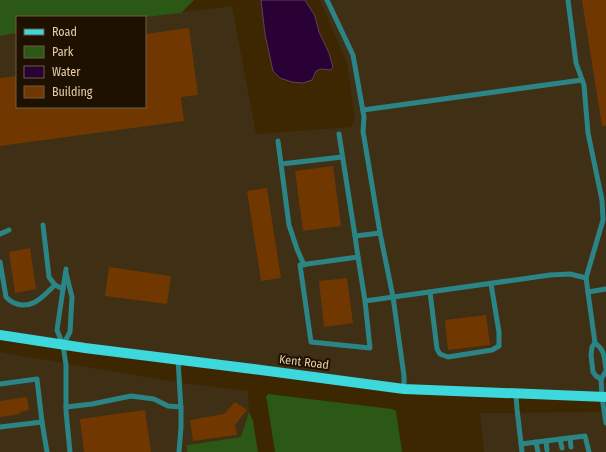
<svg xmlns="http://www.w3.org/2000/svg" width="606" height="452" font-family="'Fira Sans Condensed',sans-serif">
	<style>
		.built { fill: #3f2f15 }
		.green { fill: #2b5815 }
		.water { fill: #290135; stroke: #623e59 }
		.building { fill: #703800 }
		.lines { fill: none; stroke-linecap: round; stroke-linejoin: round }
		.service { stroke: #2b8586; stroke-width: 5 }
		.primary { stroke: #3cd8db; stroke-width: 10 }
		.labels { text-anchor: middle; stroke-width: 4; stroke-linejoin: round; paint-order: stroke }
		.street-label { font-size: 12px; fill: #e6ceac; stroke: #1f1100 }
	</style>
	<rect width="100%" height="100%" fill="#3d2700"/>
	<g class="built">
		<path d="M320,0H606V395L499,390L371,381L0,333V36L17,33V107H145V17L232,6L256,134L351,127L355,119L347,63Z"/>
		<path d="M0,352L175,382L248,391L249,412L241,437L187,445V452H0Z"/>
		<path d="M606,412V452H484L480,413Z"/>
	</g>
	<g class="green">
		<path d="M0,0H194L181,13L145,17H17V33L0,36Z"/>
		<path d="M268,394L392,409L396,411L402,452H275L267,401L266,397Z"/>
		<path d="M249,412L253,421L258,452H187V445L241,437Z"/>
	</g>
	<path class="water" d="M261,0H305L315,16L319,32L329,53L333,67L331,70L321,69L316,71L312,80L303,83L292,82L280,78L273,71L265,34Z"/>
	<g class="building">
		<path d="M582,0H606V126H602Z"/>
		<path d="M189,28L198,95L181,97L184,121L0,146V78L17,76V107H145V34Z"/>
		<path d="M333,166L341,226L303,231L295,171Z"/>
		<path d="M267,188L281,278L261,281L247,191Z"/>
		<path d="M30,248L36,289L15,293L9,252Z"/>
		<path d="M109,267L171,276L167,304L105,296Z"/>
		<path d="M347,278L353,323L324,327L319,281Z"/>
		<path d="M486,315L490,345L448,350L445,320Z"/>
		<path d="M27,397L29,410L20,412V414L0,417V401Z"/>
		<path d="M235,402L247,410L235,425L237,435L193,441L190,420L224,414Z"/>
		<path d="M145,410L151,452H84L80,419Z"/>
	</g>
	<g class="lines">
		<g class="service">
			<path d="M327,0L353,55L364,117L363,132L364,137L380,233L393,297L404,376V389"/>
			<path d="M568,0L576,63L584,85L588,133L602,200L603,220L586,278L595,343L592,347L591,355L593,372L596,376L601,379"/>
			<path d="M363,110L582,80"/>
			<path d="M339,134L355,236"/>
			<path d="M278,141L289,225L297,249L304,265"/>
			<path d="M281,164L342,157"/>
			<path d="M43,225L49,277L55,285"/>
			<path d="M0,234L9,230"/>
			<path d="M358,257L355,236L380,233"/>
			<path d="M0,262L6,297C9,300 13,303 17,304C34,309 44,295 55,285L63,289"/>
			<path d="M66,269L57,330L63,345L66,365V411L70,452"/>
			<path d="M430,292L437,349L440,354L448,357L492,350L499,346V332L491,284"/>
			<path d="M588,292L606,289"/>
			<path d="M365,301L370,348L311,342L300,265L358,257L365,301L550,275L570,274L586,278"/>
			<path d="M595,343C605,350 604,357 606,369"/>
			<path d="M63,345L70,332L72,297L66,273"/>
			<path d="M178,359L181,410V427L179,452"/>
			<path d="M606,371L601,379L602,397L606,423"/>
			<path d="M0,384L37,379L42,422L47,452"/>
			<path d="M516,394L517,409L522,452"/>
			<path d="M66,407L92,404L131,396L154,399L168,406L181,407"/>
			<path d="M0,427L42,422"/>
			<path d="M570,438L571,447"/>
			<path d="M560,439L562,448"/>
			<path d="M546,441L547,450"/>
			<path d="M536,442L538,452"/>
			<path d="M521,444L585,436L589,452"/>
		</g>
		<path class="primary" d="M0,335L85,348L261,370L404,389L606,397"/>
	</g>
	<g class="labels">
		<g class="street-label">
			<text transform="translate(304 362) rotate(7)" y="4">Kent Road</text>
		</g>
	</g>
	<rect x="16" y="16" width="130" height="92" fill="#1f1100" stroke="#6f5d45"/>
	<rect x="24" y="29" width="20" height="6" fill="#3cd8db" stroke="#6f5d45"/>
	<text x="52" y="36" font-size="12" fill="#e6ceac">Road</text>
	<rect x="24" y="46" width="20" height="12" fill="#2b5815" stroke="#6f5d45"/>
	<text x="52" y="56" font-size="12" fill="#e6ceac">Park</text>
	<rect x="24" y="66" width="20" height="12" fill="#290135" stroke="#6f5d45"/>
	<text x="52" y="76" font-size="12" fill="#e6ceac">Water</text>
	<rect x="24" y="86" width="20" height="12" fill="#703800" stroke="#6f5d45"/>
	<text x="52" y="96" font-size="12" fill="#e6ceac">Building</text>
</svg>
